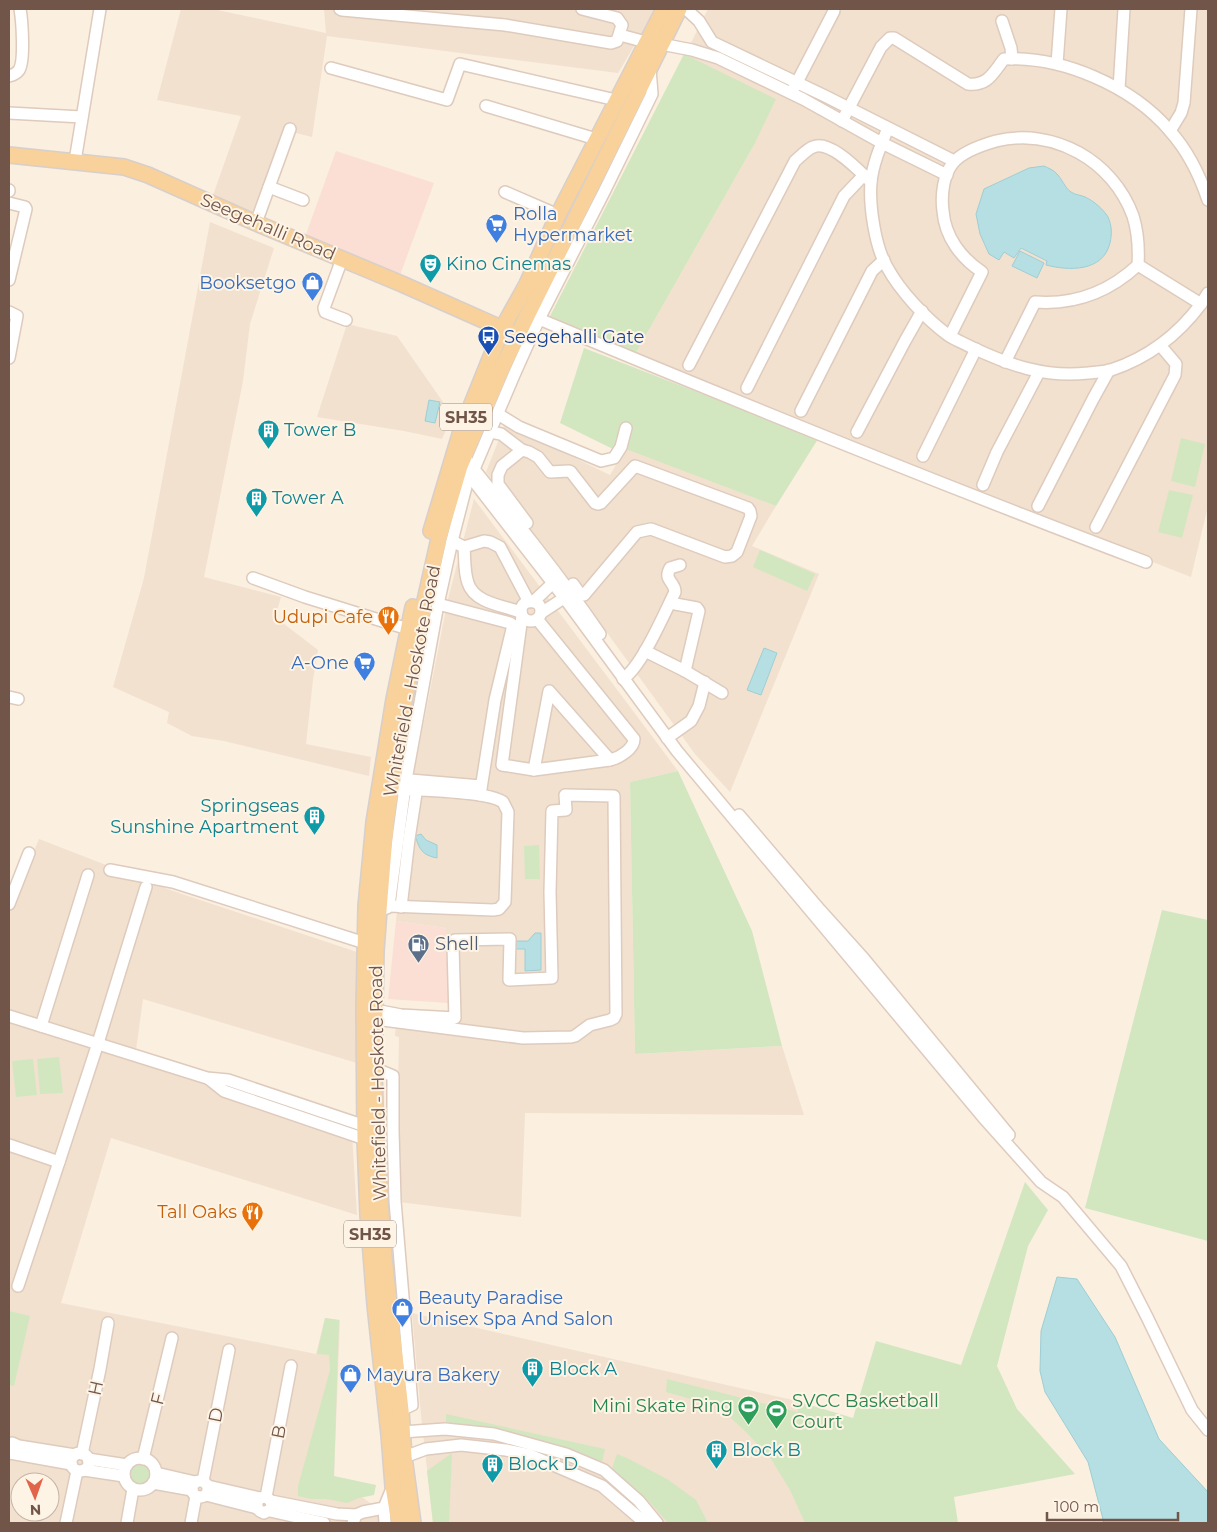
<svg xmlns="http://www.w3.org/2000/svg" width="1217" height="1532" font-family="Montserrat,sans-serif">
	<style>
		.residential { fill: #f2e1cf; fill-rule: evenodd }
		.commercial { fill: #fbded4 }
		.green { fill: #d2e7c0 }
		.water { fill: #b6dfe3; stroke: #9dced4 }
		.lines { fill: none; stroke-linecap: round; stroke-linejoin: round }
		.minor-casing { stroke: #decbbd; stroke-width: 14 }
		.major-casing { stroke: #d7cfcc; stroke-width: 18 }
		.minor { stroke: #fff; stroke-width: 11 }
		.major { stroke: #f8d19b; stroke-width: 15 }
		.labels { text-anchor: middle; stroke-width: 4; stroke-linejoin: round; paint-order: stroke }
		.shield { fill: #fef4e6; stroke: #9b8578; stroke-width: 1 }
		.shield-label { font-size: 16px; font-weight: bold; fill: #715549 }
		.shop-label { font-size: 18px; fill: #366cbe; stroke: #fef4e6; text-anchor: start }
		.street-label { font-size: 18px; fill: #715549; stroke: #fef4e6 }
		.culture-label { font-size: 18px; fill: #0d838f; stroke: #fef4e6; text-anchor: start }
		.transit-label { font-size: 18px; fill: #164399; stroke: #fef4e6; text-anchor: start }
		.food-label { font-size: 18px; fill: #c56008; stroke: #fef4e6; text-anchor: end }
		.service-label { font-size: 18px; fill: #4e5e75; stroke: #fef4e6; text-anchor: start }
		.leisure-label { font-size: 18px; fill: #27864d; stroke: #fef4e6; text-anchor: start }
	</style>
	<rect width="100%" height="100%" fill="#fbefe0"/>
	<g class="residential">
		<path d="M181,9H213L326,33L324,9H656L618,73L327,36L312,137L292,132L262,217L212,198L241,116L157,100Z"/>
		<path d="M708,9H1208V506L1191,577L823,433L634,356L754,145L662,100Z"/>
		<path d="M210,222L274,248L250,324L243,381L204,577L281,597L275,617L318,650L313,680L306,744L371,757L369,776L224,741L192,736L167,723L169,712L113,687L144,578Z"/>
		<path d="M347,324L397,336L452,415L442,439L404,431L317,417Z"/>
		<path d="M505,424L610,475L626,448L776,506L752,546L819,574L730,792L695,754L587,605L486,472Z"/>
		<path d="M474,499L678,771L630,782L635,1054L782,1046L804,1115L525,1113L521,1217L399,1202L398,1093L399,1037L395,1036L397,1011L448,1014L446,928L396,921L410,793L448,599Z"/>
		<path d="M39,839L173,891L357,952V1063L143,999L136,1050L351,1118L357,1215L111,1138L61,1303L316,1354L325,1318L340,1320L334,1476L378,1509L380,1523H9V910ZM20,1482H50V1512H20Z"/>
		<path d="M412,1313L797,1401L815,1523H433L421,1415Z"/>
	</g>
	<g class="commercial">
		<path d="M336,151L434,183L400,275L305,237Z"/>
		<path d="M396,921L446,928L448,1003L388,999Z"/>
	</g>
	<g class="green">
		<path d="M684,54L776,99L754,145L634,356L548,320Z"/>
		<path d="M584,348L818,439L776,506L626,449L623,454L560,423Z"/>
		<path d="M1181,438L1205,444L1195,487L1171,481Z"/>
		<path d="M1169,490L1193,495L1182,538L1158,532Z"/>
		<path d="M760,550L815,574L807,591L753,567Z"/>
		<path d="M678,771L752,931L782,1046L635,1054L630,782Z"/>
		<path d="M539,845L540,879H525L524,846Z"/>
		<path d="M1162,910L1208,920V1241L1085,1208Z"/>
		<path d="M59,1057L63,1093L40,1094L37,1059Z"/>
		<path d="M33,1059L37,1095L16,1097L12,1061Z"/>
		<path d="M1025,1182L1048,1210L1028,1246L997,1366L1017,1409L1075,1474L954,1497L958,1523H805L790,1490L771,1459L746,1432L719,1407L666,1392L667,1379L798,1412L797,1401L853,1418L876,1341L961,1365Z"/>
		<path d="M9,1311L30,1316L14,1386L9,1385Z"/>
		<path d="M325,1318L339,1320L334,1476L376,1485L374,1495L359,1498L347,1503L326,1499H311L298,1496V1486L330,1370L329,1355L317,1354Z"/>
		<path d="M446,1414L605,1449L601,1467L513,1436L446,1422Z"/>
		<path d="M452,1453L449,1523H433L427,1471Z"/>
		<path d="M617,1454L627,1458L667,1479L696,1500L708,1523H668L649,1501L612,1468Z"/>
		<circle cx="140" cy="1474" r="11"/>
	</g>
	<g class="water">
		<path d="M1044,166C1048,168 1054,170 1057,174C1062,179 1065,188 1071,192C1075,195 1081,195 1085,197C1094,201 1103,209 1108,217C1112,226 1112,234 1110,243C1103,272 1069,271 1046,265L1047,261L1021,248L1014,258L1004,252L999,260L989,254L980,234L976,214L984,189L1029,168Z"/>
		<path d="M1020,251L1044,263L1037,278L1012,266Z"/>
		<path d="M429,400L440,402L435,423L425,421Z"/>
		<path d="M764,648L777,653L761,695L747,690Z"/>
		<path d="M421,834L426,840L437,845V858C422,855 420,850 415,836Z"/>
		<path d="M535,933H541V970L525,971V949H516V941H528Z"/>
		<path d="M1057,1277L1077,1279L1115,1337L1159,1439L1208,1492V1523H1104L1088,1462L1045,1392L1040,1371L1041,1331Z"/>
	</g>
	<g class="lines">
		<defs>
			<g id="minor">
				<path d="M340,9L342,10L505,25L611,43L617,41L622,25L617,18L582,9"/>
				<path d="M686,9L699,21L712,42L825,96L954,161"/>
				<path d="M1002,21L1011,48L1012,59"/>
				<path d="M620,35L646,42"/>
				<path d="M661,44L692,50L718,58L803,99L882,143L947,175"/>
				<path d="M1057,64L1061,9"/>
				<path d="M331,68L447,100L460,64L616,100"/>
				<path d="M9,76C13,75 17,73 19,70C25,61 22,20 20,9"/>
				<path d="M794,88L834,11"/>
				<path d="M1119,89L1124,9"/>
				<path d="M486,106L596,139"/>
				<path d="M9,113L82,117"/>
				<path d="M842,121L881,47L890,38H894L968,84C988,86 993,73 1004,59C1062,56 1132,86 1170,131C1187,150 1200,176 1208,200"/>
				<path d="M888,128C881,145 873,163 871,182C869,205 875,247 887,267C900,291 926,319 948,335C955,340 964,343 971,347C1009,365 1045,378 1088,373C1095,372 1104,372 1111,370C1147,358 1178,335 1201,304L1138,265"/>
				<path d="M290,129L269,187L303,200"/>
				<path d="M1170,131L1181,113L1184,103L1191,9"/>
				<path d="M75,161L100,9"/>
				<path d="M9,191V190"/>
				<path d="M505,192L558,215"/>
				<path d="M9,203L25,207L26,209L9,280"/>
				<path d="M256,223L269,187"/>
				<path d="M342,259L324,308L325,312L346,320"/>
				<path d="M1201,304L1208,293"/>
				<path d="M9,312L17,316L9,358"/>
				<path d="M539,319C740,403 942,485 1146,562"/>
				<path d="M950,336L982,272C961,258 945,237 943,211C941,196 943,175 953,163C962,152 982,145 996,141C1054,127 1113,161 1133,216C1138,232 1139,248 1138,265C1109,292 1075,305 1035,302L1005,362"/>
				<path d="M689,365L795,161C800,157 807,149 813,147C830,139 860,172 871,182"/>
				<path d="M747,388L844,196L864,175"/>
				<path d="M801,411L872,271L884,260"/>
				<path d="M498,414L519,427L601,461L614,458L621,447L626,428"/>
				<path d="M490,432L501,434L522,450L529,452L538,457L550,472L569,471L571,472L595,503L598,504L601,503L635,466L748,508L750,511L751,516L737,552L732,556L725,557L651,529L637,532L584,595L580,594L573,584"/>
				<path d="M857,432L905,341L922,311"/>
				<path d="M522,450L502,466L498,475V484L527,523"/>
				<path d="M459,454L465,458C511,515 558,573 600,634"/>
				<path d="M923,456L976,349"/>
				<path d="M456,463L460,466L469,475L566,600L677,751L983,1117L1041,1182L1063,1197L1121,1266L1147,1317L1192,1410L1208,1430"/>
				<path d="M983,485L997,452L1039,372"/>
				<path d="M1038,506L1093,399L1109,370"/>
				<path d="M1096,527L1175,375L1176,364L1160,345"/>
				<path d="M452,541L464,547C465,559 464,572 468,583C474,603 504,606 521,612"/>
				<path d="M464,547L484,541L490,542L500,547L529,602"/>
				<path d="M253,578L305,597L408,629"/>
				<circle cx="531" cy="611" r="10"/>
				<path d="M533,602L553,583"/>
				<path d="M670,603L697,608L699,611L685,671"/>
				<path d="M438,604L510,623L513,625L495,700L480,795"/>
				<path d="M541,613L564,598"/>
				<path d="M522,616L502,765L534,770L610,760C619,758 634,749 634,739L537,619"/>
				<path d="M645,651L685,671L722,693"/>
				<path d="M623,679C642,666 664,614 675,592C675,581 663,581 670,568L680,565"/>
				<path d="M9,697L18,699"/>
				<path d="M667,738L691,721L699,706L705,682"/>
				<path d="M534,770L549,691L610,760"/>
				<path d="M410,780L481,786"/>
				<path d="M739,815L820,910L864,959L1009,1135"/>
				<path d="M110,870L173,882L365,943"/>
				<path d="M9,904L29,853"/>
				<path d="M389,906L493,910L499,909L505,902L508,812L503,802C488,791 419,790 397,789"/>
				<path d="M401,907L409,839L418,781"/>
				<path d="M379,910L387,908L389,905L406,780L438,604L452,541L469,475L474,469L514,375L539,319L604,192L652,94L650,69"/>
				<path d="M375,1010L401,1015L455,1018L453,946L455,940L510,939L509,980L552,978L550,892L552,811L566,810L565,795L614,796L616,1014L614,1018L610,1020L590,1025L575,1036L571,1037L523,1038L375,1019"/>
				<path d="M9,1016L207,1078L228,1080L365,1126"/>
				<path d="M41,1026L88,875"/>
				<path d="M374,1068L393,1076V1131L395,1201L412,1405L401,1410"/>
				<path d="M209,1079L224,1091L365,1139"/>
				<path d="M9,1145L59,1162L18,1286"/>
				<path d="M59,1162L98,1043L146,887"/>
				<path d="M402,1432L445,1429L494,1434L566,1454L604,1470L639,1501L657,1523"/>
				<path d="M12,1443L19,1446L75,1455"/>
				<path d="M10,1453L71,1464"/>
				<circle cx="80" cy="1462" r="9"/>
				<path d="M82,1454L100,1369L108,1323"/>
				<path d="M404,1457L426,1449L461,1445L506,1450L530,1455L602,1486L645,1523"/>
				<circle cx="140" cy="1474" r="16"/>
				<path d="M88,1459L127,1465"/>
				<path d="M143,1459L172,1338"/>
				<path d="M84,1470L124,1476"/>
				<path d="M156,1473L195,1482"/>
				<circle cx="200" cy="1489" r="8"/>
				<path d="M203,1481L229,1350"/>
				<path d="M153,1483L192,1490"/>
				<path d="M208,1486L260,1498"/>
				<path d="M206,1495L257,1508L260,1511L264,1513L271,1509L272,1505L271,1501"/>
				<path d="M266,1497L291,1366"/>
				<path d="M257,1508C256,1501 259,1497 266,1497L271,1501L337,1514L356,1515"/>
				<path d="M384,1508L385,1523"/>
				<path d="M270,1511L324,1523"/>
				<path d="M66,1523L77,1471"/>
				<path d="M127,1523L133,1489"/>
				<path d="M191,1523L196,1496"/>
				<path d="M353,1523L356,1515L363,1512L384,1508L393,1486"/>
			</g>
			<g id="major">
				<path d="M9,155L124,167L148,175L256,223L402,284L510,332"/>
				<path d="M431,531L461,431L502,329L527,284L558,215L664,9"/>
				<path d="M399,1523L393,1486L389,1435L375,1305L368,1215L365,1139L364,1007L366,906L374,822L394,699L413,607"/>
				<path d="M413,1523L404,1457L401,1410L384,1257L376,1140L374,1068L376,951L379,910L386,824L401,718L419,627L440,534L460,466L503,366L528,314L679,9"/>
			</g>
		</defs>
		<use href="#minor" class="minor-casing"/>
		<use href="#major" class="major-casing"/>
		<use href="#minor" class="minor"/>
		<use href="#major" class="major"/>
	</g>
	<defs>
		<symbol id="supermarket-pin" viewBox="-11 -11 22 30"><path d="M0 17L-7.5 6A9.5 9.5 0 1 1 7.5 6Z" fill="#3f7fe0" stroke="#fef4e6"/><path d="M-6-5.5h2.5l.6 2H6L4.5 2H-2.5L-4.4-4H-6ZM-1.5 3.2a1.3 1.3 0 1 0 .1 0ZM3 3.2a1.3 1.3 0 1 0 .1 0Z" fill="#fff"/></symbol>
		<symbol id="theatre-pin" viewBox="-11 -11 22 30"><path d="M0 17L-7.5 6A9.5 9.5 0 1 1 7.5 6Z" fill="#0f9aa8" stroke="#fef4e6"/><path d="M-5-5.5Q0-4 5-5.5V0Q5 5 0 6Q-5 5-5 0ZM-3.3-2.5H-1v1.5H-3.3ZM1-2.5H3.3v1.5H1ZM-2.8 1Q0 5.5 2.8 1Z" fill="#fff"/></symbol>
		<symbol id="shop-pin" viewBox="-11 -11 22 30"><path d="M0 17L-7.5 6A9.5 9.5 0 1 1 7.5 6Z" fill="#3f7fe0" stroke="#fef4e6"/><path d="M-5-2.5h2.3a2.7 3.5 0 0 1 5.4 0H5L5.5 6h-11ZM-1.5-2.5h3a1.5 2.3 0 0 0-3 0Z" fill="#fff"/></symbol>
		<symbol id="bus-pin" viewBox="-11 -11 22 30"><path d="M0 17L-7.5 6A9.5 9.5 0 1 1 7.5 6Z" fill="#1a4fb4" stroke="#fef4e6"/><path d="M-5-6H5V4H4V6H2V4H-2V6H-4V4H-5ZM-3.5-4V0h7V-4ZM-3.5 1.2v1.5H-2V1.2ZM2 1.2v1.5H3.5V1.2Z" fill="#fff"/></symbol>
		<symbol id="building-pin" viewBox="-11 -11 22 30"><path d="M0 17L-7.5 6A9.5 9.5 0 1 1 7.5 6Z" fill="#0f9aa8" stroke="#fef4e6"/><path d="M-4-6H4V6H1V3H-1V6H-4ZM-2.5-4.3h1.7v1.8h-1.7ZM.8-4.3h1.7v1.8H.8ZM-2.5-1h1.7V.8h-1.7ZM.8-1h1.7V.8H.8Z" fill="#fff"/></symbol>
		<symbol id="restaurant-pin" viewBox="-11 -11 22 30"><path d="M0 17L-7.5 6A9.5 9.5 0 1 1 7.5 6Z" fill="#e8710a" stroke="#fef4e6"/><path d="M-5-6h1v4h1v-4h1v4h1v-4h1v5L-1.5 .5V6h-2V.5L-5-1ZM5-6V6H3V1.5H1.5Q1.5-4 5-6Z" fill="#fff"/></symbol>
		<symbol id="fuel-pin" viewBox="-11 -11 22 30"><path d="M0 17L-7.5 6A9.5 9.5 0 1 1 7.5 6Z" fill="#5c6f8a" stroke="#fef4e6"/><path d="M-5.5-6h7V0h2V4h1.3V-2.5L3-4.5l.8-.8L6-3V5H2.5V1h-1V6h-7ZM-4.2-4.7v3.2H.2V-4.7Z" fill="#fff"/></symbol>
		<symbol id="stadium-pin" viewBox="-11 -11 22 30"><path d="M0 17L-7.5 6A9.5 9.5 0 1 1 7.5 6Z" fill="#2e9e5b" stroke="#fef4e6"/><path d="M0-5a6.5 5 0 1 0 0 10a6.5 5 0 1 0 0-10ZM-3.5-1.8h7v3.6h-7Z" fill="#fff"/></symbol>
	</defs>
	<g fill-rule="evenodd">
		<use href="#supermarket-pin" x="484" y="212" width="25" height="34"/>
		<use href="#theatre-pin" x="418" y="252" width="25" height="34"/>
		<use href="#shop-pin" x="300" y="270" width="25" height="34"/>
		<use href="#bus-pin" x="476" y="324" width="25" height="34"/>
		<use href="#building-pin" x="256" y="418" width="25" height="34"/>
		<use href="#building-pin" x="244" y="486" width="25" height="34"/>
		<use href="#restaurant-pin" x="376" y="604" width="25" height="34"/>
		<use href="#supermarket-pin" x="352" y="650" width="25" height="34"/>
		<use href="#building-pin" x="302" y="804" width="25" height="34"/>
		<use href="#fuel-pin" x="406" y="932" width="25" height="34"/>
		<use href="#restaurant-pin" x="240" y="1200" width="25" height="34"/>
		<use href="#shop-pin" x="390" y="1296" width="25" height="34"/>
		<use href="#building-pin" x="520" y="1356" width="25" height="34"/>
		<use href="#shop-pin" x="338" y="1362" width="25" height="34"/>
		<use href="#stadium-pin" x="736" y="1394" width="25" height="34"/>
		<use href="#stadium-pin" x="764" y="1398" width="25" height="34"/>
		<use href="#building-pin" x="704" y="1438" width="25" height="34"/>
		<use href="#building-pin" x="480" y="1452" width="25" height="34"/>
	</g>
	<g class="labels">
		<g class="shield">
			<rect x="440" y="403.5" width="52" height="27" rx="4"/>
			<rect x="344" y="1220.5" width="52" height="27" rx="4"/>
		</g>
		<g class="shield-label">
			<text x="466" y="423">SH35</text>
			<text x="370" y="1240">SH35</text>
		</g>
		<g class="shop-label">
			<text x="513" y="220">Rolla<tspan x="513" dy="21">Hypermarket</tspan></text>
			<text x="296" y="289" text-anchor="end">Booksetgo</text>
			<text x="349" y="669" text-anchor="end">A-One</text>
			<text x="418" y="1304">Beauty Paradise<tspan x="418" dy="21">Unisex Spa And Salon</tspan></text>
			<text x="366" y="1381">Mayura Bakery</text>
		</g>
		<g class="street-label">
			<text transform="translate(268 227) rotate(23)" y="6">Seegehalli Road</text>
			<text transform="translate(412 681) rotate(-79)" y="6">Whitefield - Hoskote Road</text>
			<text transform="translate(378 1083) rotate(-91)" y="6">Whitefield - Hoskote Road</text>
			<text transform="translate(96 1388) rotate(-78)" y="6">H</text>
			<text transform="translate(158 1399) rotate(-76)" y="6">F</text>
			<text transform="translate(216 1415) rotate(-79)" y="6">D</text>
			<text transform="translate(279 1432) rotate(-79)" y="6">B</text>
		</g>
		<g class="culture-label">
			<text x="446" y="270">Kino Cinemas</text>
			<text x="284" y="436">Tower B</text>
			<text x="272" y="504">Tower A</text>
			<text x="299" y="812" text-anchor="end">Springseas<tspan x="299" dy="21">Sunshine Apartment</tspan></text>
			<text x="549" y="1375">Block A</text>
			<text x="732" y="1456">Block B</text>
			<text x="508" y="1470">Block D</text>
		</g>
		<g class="transit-label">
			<text x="504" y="343">Seegehalli Gate</text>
		</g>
		<g class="food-label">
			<text x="373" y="623">Udupi Cafe</text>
			<text x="237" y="1218">Tall Oaks</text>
		</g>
		<g class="service-label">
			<text x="435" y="950">Shell</text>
		</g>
		<g class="leisure-label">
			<text x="792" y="1407">SVCC Basketball<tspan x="792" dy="21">Court</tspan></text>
			<text x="733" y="1412" text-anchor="end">Mini Skate Ring</text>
		</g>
	</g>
	<rect width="1217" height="1532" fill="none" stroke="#715549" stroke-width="20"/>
	<g transform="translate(35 1497) rotate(178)"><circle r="24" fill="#fef4e6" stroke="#c6b4a7"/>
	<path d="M0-4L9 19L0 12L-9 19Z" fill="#e16549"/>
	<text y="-8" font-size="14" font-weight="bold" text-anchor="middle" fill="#715549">N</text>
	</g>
	<path d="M1047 1512v8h131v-8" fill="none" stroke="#715549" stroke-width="2.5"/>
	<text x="1054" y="1512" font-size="15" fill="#715549" stroke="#fef4e6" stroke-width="4" paint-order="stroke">100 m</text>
</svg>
